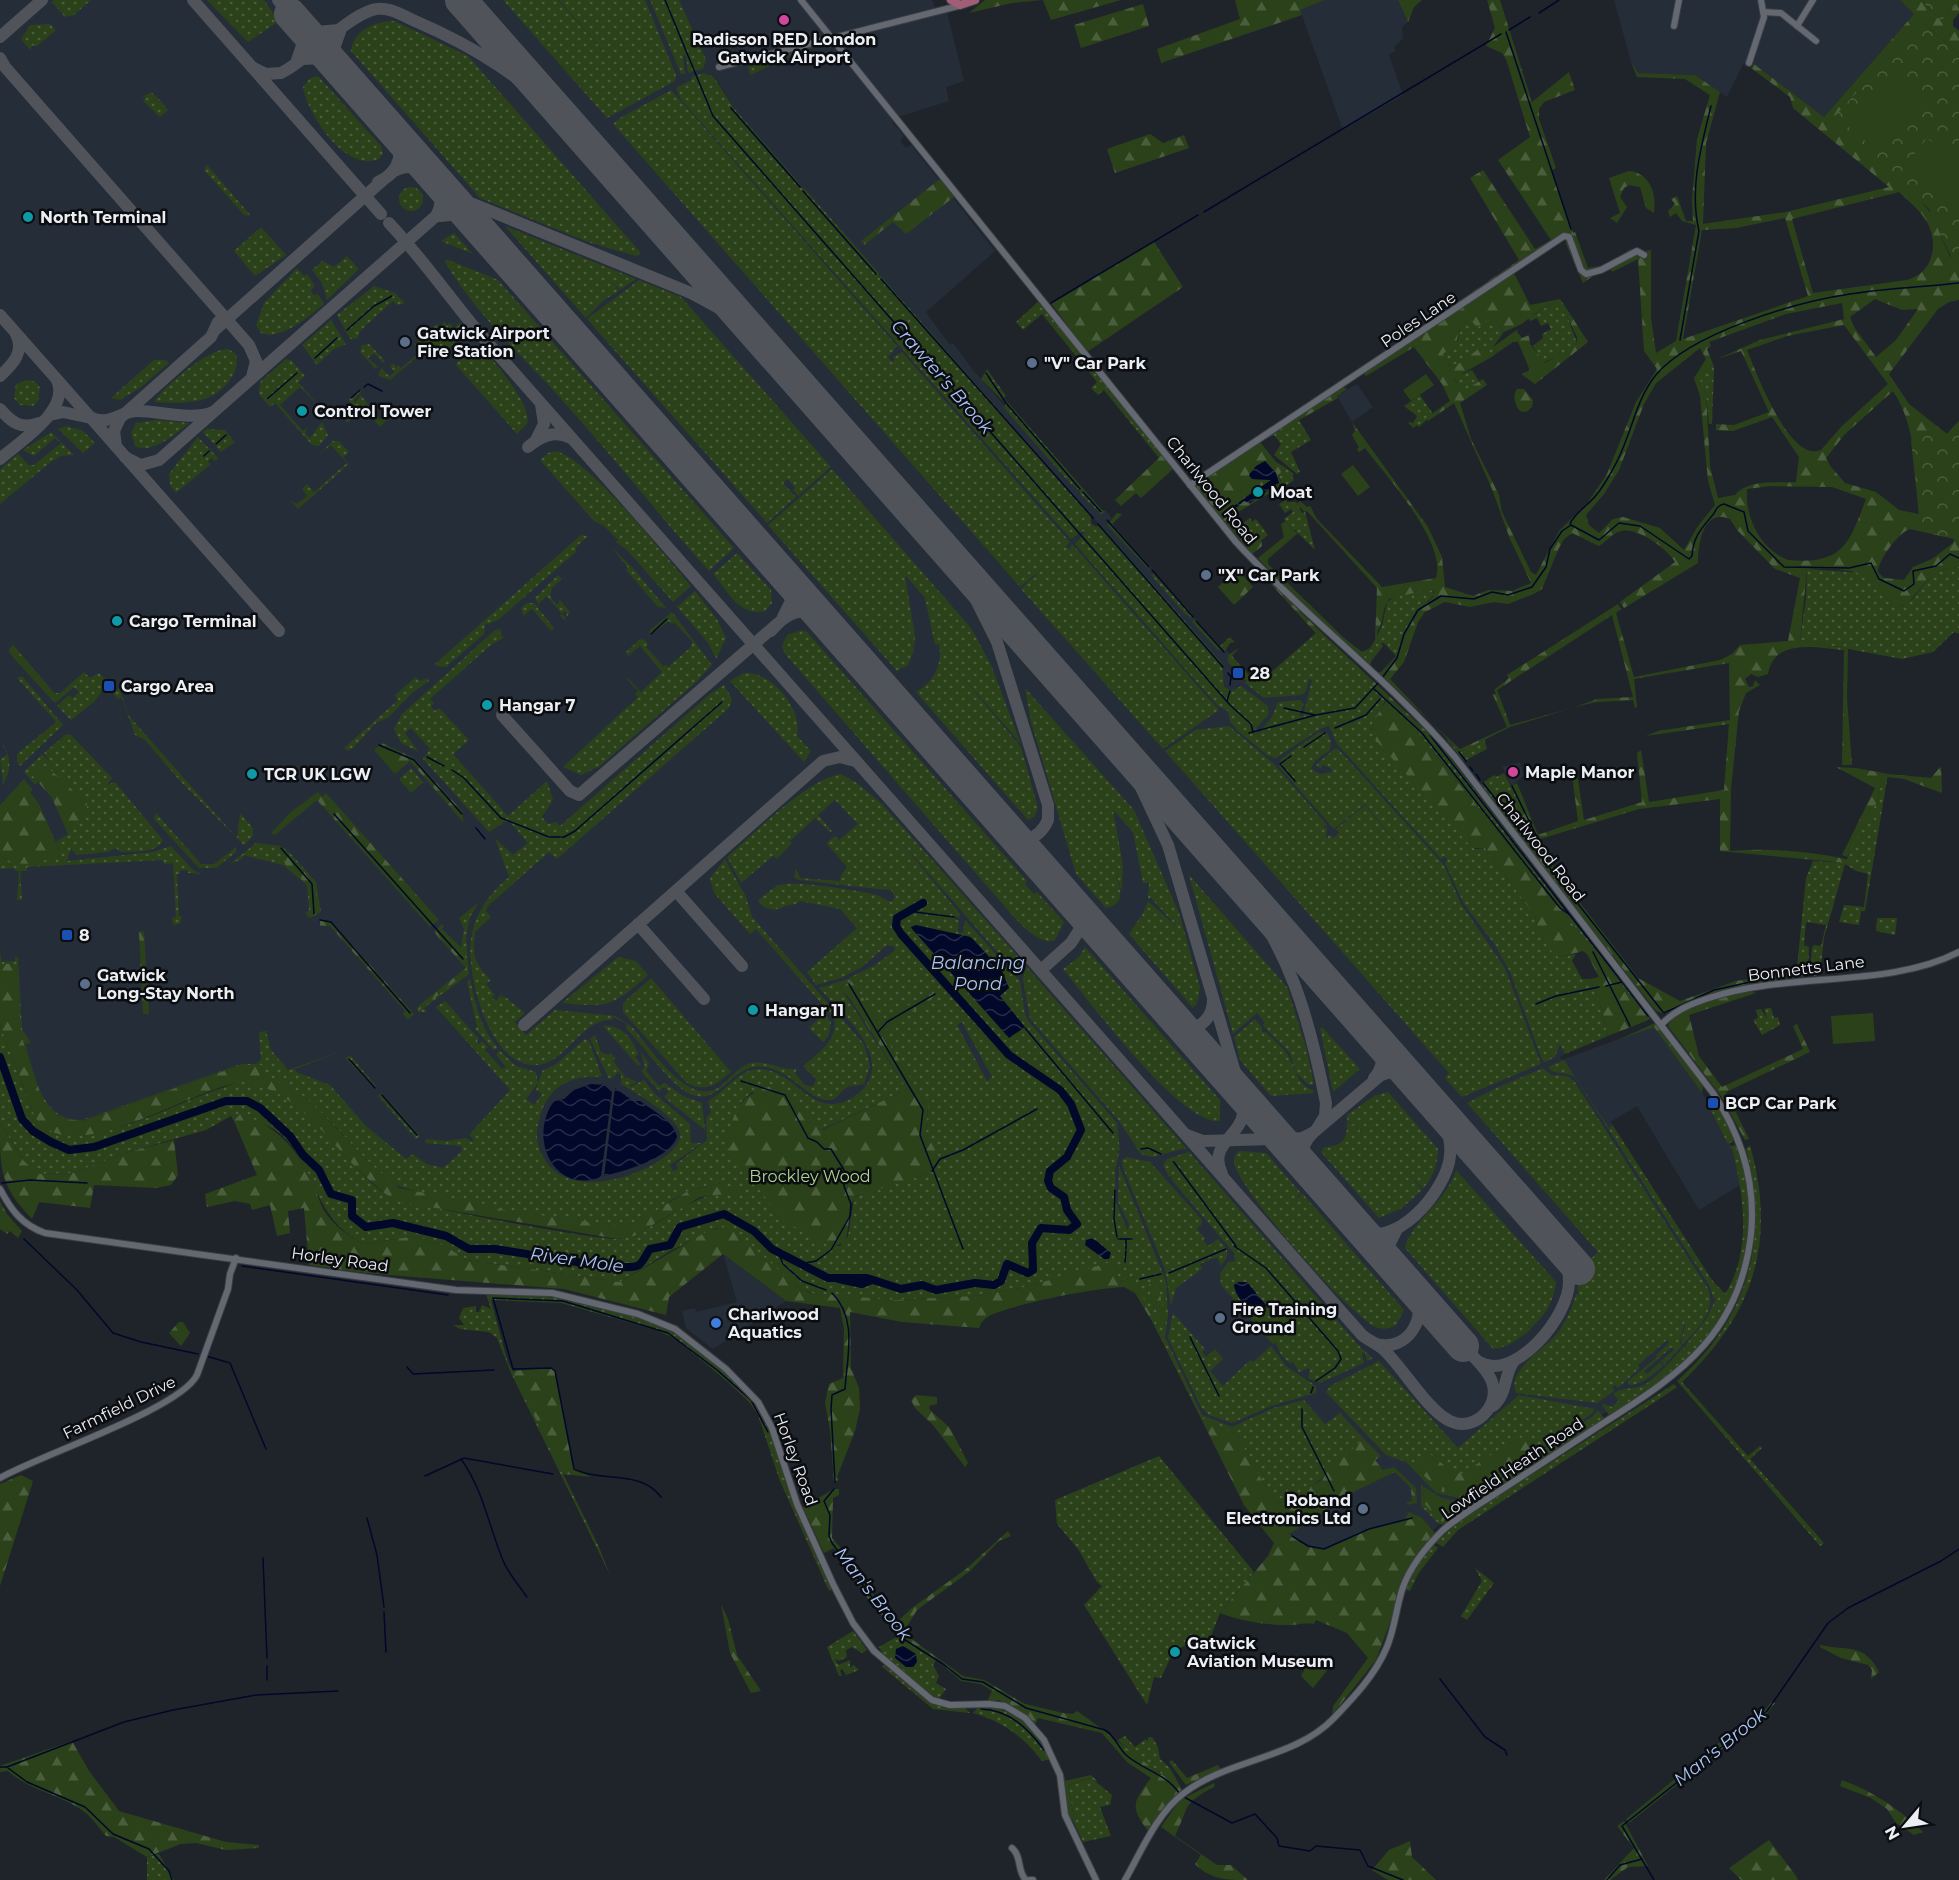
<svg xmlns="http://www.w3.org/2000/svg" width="1959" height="1880" font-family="Montserrat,sans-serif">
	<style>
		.built { fill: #252d39; fill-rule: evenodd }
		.grass { fill: url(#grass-dots); fill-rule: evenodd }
		.forest { fill: url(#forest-firs); fill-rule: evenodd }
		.park { fill: url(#park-crowns) }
		.pitch { fill: #2b411a }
		.water { fill: url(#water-waves) }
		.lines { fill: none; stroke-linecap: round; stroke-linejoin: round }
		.stream { stroke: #010829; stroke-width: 1.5 }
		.river { stroke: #010829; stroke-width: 8 }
		.taxiway { stroke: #50545a; stroke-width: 12 }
		.runway { stroke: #50545a; stroke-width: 32 }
		.minor-casing { stroke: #3b3e44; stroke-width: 8 }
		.major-casing { stroke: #3b3e44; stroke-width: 10 }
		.minor { stroke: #646971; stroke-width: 6 }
		.major { stroke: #a25e76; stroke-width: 8 }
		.hotel-dot { fill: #d1479c; stroke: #0b0d10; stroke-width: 2 }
		.culture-dot { fill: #0f9aa8; stroke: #0b0d10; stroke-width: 2 }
		.service-dot { fill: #5c6f8a; stroke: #0b0d10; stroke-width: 2 }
		.transit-dot { fill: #1a4fb4; stroke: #0b0d10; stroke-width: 2 }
		.shop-dot { fill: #3f7fe0; stroke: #0b0d10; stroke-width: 2 }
		.labels { text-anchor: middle; stroke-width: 5; stroke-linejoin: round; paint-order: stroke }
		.poi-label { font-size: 16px; font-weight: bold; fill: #ebeef3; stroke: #0b0d10; text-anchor: start }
		.street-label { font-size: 16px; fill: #ebeef3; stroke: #0b0d10 }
		.park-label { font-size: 16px; fill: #add490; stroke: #0b0d10 }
		.water-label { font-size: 18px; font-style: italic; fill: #a9c4f8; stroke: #0b0d10 }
	</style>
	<defs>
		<pattern id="grass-dots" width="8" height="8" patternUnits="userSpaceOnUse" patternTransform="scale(1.5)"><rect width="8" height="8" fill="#2b411a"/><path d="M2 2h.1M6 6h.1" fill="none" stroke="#4a5d3c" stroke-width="1.8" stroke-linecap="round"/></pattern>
		<pattern id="forest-firs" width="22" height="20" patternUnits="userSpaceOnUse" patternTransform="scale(1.5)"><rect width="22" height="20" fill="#2b411a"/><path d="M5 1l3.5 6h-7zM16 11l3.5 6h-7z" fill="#4a5d3c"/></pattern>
		<pattern id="park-crowns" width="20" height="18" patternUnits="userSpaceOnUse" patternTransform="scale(1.5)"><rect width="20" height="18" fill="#2b411a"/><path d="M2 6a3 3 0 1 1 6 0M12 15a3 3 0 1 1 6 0" fill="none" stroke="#4a5d3c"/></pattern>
		<pattern id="water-waves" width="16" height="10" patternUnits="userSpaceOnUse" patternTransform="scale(1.5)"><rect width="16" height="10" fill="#010829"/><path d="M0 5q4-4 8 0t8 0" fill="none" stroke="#262c48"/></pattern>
	</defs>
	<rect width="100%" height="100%" fill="#1f242b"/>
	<g class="built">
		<path d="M0,0H932L937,15L947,12L964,81L946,87L949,101L898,117L892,122L904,136L900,141L906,148L911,145L995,251L926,312L950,345L953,343L973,370L1101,514L1106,511L1112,518L1108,522L1148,569H1152L1221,650H1226L1230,654L1247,681L1265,688L1325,636L1371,679L1368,684L1498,895L1565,1054L1560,1057L1562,1060L1654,1026L1707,1100L1733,1149L1742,1184L1699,1210L1637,1106L1610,1122L1712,1282L1726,1297L1699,1339L1637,1392L1464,1504L1433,1530L1417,1516L1369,1529L1327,1549H1318L1306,1545L1289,1534L1275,1543L1244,1505L1152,1321L1134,1277L915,1085L825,1130L768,1079L710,1123L721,1183L670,1201L647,1216L623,1227L540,1216L397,1187L307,1098L241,1065L81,1121L62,1118L52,1112L43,1101L21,1035L2,964L0,948ZM708,75L715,77L733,107L800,187L1093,517L1222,665V670L744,128Z"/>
		<path d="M1325,0H1398L1408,22L1402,27L1403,38L1394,47L1396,51L1389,55L1403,95L1343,130L1300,10Z"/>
		<path d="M1614,0H1900L1914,14L1824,117L1754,64L1751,68L1743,64L1727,97L1695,75L1637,73L1631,62Z"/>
		<path d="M1357,384L1373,407L1352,422L1337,396Z"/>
		<path d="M1520,762L1524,775L1512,786L1502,767Z"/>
		<path d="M723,1254L786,1301L713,1349L686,1328L682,1311L695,1308L696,1312L737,1302Z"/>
	</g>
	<g class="grass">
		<path d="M54,0H91L74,15L65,17L52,2Z"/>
		<path d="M207,0H264L279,21L248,42Z"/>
		<path d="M503,0H558L635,88L559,0H645L676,75L675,81L607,118Z"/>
		<path d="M650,0H679L706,60L703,69L688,73L686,56L683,55L685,74H681Z"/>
		<path d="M394,21L468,56L641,253L636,256L588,242L480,198L351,51L352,49L351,51C353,30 376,21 394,21Z"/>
		<path d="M50,24L56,30L36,47L33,45L30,50L21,39L30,25Z"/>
		<path d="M823,43L831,48C812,41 769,66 751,75L748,68L753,61Z"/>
		<path d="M704,73L714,77L733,107L800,184V188L805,189L879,273V278L881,276L1091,515V525L1102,527L1222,663L1224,687L1232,691L1241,686L1268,706L1269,714L1256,728L1258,734L1272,717L1278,702L1300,700L1304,704L1299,715L1303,716L1312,680L1309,679L1306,691L1301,695L1264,698L1245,683L1247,681L1228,662V655L1239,648L1232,656L1255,682L1267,672L1269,674L1316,633L1321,639L1325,636L1371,679L1369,684L1401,709L1427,737L1428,733L1417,722L1435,738L1650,1019L1646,1021V1015L1614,975L1417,732L1385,701L1371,729L1475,849L1485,848L1535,916L1538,931L1558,957L1576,954L1572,961L1582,979H1590L1598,997L1608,1036L1565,1054L1560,1044L1555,1057L1545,1062L1542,1060L1510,972L1495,945L1464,904L1445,863L1447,859L1444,856L1441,859L1337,744L1329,726L1348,719L1320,729L1276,758L1268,756L1238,731L1230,722L1228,711L1218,706L1075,544L1085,533L1083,531L1071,539L681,100L676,88L692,80L691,77Z"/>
		<path d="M318,76L381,146L383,154L379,159C345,173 308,115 303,87L310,78Z"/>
		<path d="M671,90L897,346L888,357L892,362L895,360L893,357L902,352L1070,542L1065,547L1070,549L1072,544L1219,710L1163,749L1021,589L1044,567L1020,587L613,124L620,118Z"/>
		<path d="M151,92L158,98L156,101L159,99L168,110L160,117L143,101L146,97L141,98Z"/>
		<path d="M207,165L251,216L244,215L204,170Z"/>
		<circle cx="411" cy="199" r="12"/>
		<path d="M505,226L636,279L620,290L613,283L619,291L604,300L586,318Z"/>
		<path d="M261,227L286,255L255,276L234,251Z"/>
		<path d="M454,233L473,254L441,241Z"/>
		<path d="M347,256L359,269L327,300L322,283L312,270L322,261L334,267Z"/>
		<path d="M446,259L498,280L734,548L709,571C656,512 607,449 554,391C515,349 474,311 445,262Z"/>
		<path d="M297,268L304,276L307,274L315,286L311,290L313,295L318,294L324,304C309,316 282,341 261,333L256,325L264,303Z"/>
		<path d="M639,280L681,297L831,467L798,496L793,490L795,487L787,479L783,483L796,497L767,523L587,319Z"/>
		<path d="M374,286L395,293L405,303L397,305L393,301L360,331L358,338L350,339L337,315Z"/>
		<path d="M1560,299L1570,314L1567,316L1577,343L1573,348L1543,363L1533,346L1543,338L1542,334L1551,329L1548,323L1541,326L1537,318L1530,321L1528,318Z"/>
		<path d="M1039,301L1163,454L1159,458L1104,390L1098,395L1091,388L1097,382L1042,314L1023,330L1016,322Z"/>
		<path d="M1492,317L1504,332L1493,347L1497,353L1490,358L1481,348L1460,363L1449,366L1443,354L1458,340L1460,327L1470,318Z"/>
		<path d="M331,320L346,344L334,349L317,365L302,345Z"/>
		<path d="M444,322L447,325L450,323L454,328L460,323L466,331L444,353L441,351L439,353L431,345L390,380L379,376V372L382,369L389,376L395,372L390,366L394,363L396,368L398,365L401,368L421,351L414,345L437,324L440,327Z"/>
		<path d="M369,344L385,361L383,363L374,353L368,358L378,367L375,369L360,352L362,345Z"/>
		<path d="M480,346C493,360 533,405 527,424L517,434L455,364Z"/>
		<path d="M228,349L236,354C238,363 236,370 232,377C215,405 183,404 154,402C164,386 209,348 228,349Z"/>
		<path d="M286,359L291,360L305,376L298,382L319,406L300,387L280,405L303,431L308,427L305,433L310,438L322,422L328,435L319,446L312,445L275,403L270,407L259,394L260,382Z"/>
		<path d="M154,360H166L169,363L141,387L120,400L111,398Z"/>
		<path d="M1714,367L1712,424H1709L1706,394L1698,376Z"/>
		<path d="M987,369L1006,396L1004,398L1102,510L1106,511L1101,514L1080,494V491L1069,482L1004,408L1006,404L981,379Z"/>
		<path d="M1472,370L1479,381L1461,393L1454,377Z"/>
		<path d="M27,380L36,382L40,388L38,401L33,406L20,405L14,398L16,384Z"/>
		<path d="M360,389L362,391L354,400L355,403L361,395L370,408L367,410L370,413L373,411L380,420L389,412L392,415L380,427L364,408L347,423L341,414L335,413L340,407L347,414L355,408L348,400Z"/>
		<path d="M1420,395L1433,414L1419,427L1417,425L1413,428L1408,422L1413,423L1417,416L1404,406Z"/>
		<path d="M1297,417L1311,440L1291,452L1300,472L1297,474L1274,455L1281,444L1274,435L1263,440Z"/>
		<path d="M156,420L189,423C177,433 152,455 135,446L131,433L136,423Z"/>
		<path d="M67,426L83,431L95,443L83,453L58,429Z"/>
		<path d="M207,429L225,430L235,442L221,452L203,432Z"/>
		<path d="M51,432L74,455L61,456L52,461L0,504V469L18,454L29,465H34L61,443L55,438L34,456L23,450Z"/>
		<path d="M198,437L218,458L215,461L211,458L208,462L211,464L176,493L170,485L169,474Z"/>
		<path d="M333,441H339L349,452L343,457L349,464L298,509L290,500L297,504L307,496L302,489L307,484L314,492L347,463L331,445L319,454Z"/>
		<path d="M556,451C591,461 664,555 691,586L673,602L627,550L616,542L618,540L604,526L594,521L540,460L548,453Z"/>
		<path d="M1286,468L1294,474L1292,476L1294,480L1281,489L1287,502H1296L1302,513L1305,512L1315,550L1295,530L1293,531L1284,519L1293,512L1291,509L1285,513L1279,504L1284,501L1277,489L1281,481L1278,475Z"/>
		<path d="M832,469L971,628L991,665L1021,744L954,667L1021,747L1038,808L1034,817L1028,820L916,692C934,682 943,664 939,644L935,645L925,598L905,575L915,636L914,648L901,614L914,650L908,665L897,671L768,525Z"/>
		<path d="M1117,513L1122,514L1112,524L1151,568L1148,569L1107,525Z"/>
		<path d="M1250,518L1252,522L1256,519L1268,535L1254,546L1239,526Z"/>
		<path d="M581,535L588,536L576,547V552L498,620L485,625L484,634L446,667L437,666L435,664Z"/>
		<path d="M612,548L633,568L666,608L658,607L626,570L628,568Z"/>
		<path d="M737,553L771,590L772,603L765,611C739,618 726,588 713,574Z"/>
		<path d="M1959,567V634L1954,632L1933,652L1902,659L1800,640L1806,597L1807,569L1866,573L1887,593L1891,601L1902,606C1921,601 1921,568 1959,567Z"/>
		<path d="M1151,569L1191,613L1193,619L1185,614L1151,575L1154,573Z"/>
		<path d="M558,575L562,579L552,588L550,595L555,604H559V599L570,612L567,617L566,611L562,614L566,618L564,620L560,615L565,610L561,613L547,596L538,604L543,611L535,598Z"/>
		<path d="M1426,590H1432L1434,595L1412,617L1399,653L1381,675L1377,672H1381L1396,656L1384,643H1381L1383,646L1370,663L1371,666L1363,658L1379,641L1377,636L1382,626L1387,602L1396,596Z"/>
		<path d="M695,591L717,619L726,638L716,659L709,644L677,607Z"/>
		<path d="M527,603H534L554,628L551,631L532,609L523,616L521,608Z"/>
		<path d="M672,612L712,665L695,683L600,766L581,775L563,767L638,697L635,694L638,691L627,679L628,678L641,692L662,672L640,646L628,656L626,652L639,640L644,639L648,644L646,647L663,666L666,665L668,667L691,647L692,641L674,622L672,624L669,621L649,636L650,630Z"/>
		<path d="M1195,619L1220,646L1230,637L1235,642L1230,643L1225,651L1218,650L1192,622Z"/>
		<path d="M501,629L500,633L504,638L492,644L430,699L434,703L431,706L435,711L439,708L469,740L453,754L508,816L547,781L553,800L542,817L548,824L556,822L560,826L710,694L724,685L732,699L729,708L557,859L549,852L488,906L486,911L491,917L475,932C473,957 473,961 491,980L486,984L495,995L492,997L496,1001L502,993L501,998L504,996L525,1013L515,1022L526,1035L555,1010L616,1016L633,1028C651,1049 687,1106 718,1088C729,1081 738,1066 751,1063C767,1060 782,1071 797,1069L795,1073L805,1085L813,1087L816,1079L803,1066C818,1053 839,1040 834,1018L756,929L750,934L714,893L710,878L725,859L746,897L752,917L864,1044L870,1066L864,1084C858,1086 851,1085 846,1088C840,1092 836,1101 828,1100C805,1100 786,1062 754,1067C730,1070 719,1106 690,1094C672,1087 641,1043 626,1028L627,1024L613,1017L612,1020C577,1018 564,1074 526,1064C486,1055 464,968 472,933C477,910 491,892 509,877L495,838L513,855L528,843L510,822H504L489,832L423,759L430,749L411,728L405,733L419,752L401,743L394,729L402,714L495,630Z"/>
		<path d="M802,630L807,632L1027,881L1025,884L1034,894L1037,892L1064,922L1055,940C1038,949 1011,913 1000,901L785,654L782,646L787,635Z"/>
		<path d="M13,645L54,693H60L84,672L90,678L99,673L108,682L95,701L71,720L57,706L69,695L73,698L79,692L74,687L55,703L12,656L9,651Z"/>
		<path d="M744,673C772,671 803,709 797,736L811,751L804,762L730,681Z"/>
		<path d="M22,676L63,725L20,766L17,761V754L56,722L17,678Z"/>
		<path d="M416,677L419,681L428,678L429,681L412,693L388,718L377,722L353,748L347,751L344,748L398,700L395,695Z"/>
		<path d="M119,688L129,716L237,838L240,813L253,828V836L244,845L180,781L145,740L135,735L122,698L118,699L113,694Z"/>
		<path d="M1025,688L1134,810L1179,913L1200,987L1198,1002L1194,998L1197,1003L1193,1008L1129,934L1141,916L1143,918L1142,915L1148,901L1177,927L1151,898L1148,899L1149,883H1143L1133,832L1113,810L1123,865L1122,892L1115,871C1119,887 1128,903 1106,908L1076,874L1031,722Z"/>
		<path d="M1229,726L1274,764L1327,825L1323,827L1327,828L1326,838L1330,835L1333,838L1339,833L1336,829L1365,805L1499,971L1365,804L1334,829L1279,767L1281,759L1319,732L1328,734L1331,741L1330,750L1315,761L1311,769L1320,774L1332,772L1331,768L1322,765L1321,769L1316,765L1334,749H1338L1444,865L1461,904L1505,968L1541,1064L1498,1082L1492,1072L1498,1082L1462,1097L1445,1078L1449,1073L1165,751L1195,730Z"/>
		<path d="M70,734L112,778L107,785L115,782L163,840C157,854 133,851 120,852L116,848L108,852L77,855L71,849L67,861L153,852L171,846L192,869L201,874L188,873L187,870H180V874H177L179,916H182L180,924L173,925L172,918L176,917L173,863L164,864L163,860L27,867V871H20L22,900H17L19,871H15L14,868L0,869V854L5,860L50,858L60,851L56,842L68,834L87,809L86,802L32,774L38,782L35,785L24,772L42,754L51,763L44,753L65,735Z"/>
		<path d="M1445,738L1460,752L1484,739L1487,749L1464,761Z"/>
		<path d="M2,743C13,759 11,773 0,788L3,783L0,760L7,754Z"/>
		<path d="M411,768L423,782L411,793L399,779Z"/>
		<path d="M1504,773L1521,805L1504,816L1481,784L1494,775L1496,777Z"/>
		<path d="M1883,773L1888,774L1865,911H1861L1859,925L1839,922L1844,905L1864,907L1868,874L1856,871L1845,864L1824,938L1820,975L1813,976L1810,972L1812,947L1814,945L1821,946L1826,925L1806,922L1804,945L1809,947L1808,972L1806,976L1796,977L1806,878L1813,861L1845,863L1859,832L1878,800Z"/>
		<path d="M841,774L857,783L882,804L1024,963L1019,977L897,837L960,914L959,918L955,916L954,918L959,921L958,932L963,933L965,920L1020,981L1025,1014L1029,1022L1117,1123L1120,1151H1116L1119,1154L1115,1170L1116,1202L1128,1231L1129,1224L1118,1202L1119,1166L1166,1281L1168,1315L1165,1337L1202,1415L1232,1427L1273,1408L1304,1400L1325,1424L1340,1413L1364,1439C1342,1458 1306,1500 1277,1503L1271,1497L1237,1435L1201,1418L1152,1321L1134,1277L1119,1282L1114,1262L1026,1287L973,1296L893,1300L817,1295L799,1288L717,1228L672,1250L620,1282L467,1260L445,1246L415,1236L364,1244C314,1218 319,1176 285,1138C274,1126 254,1121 240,1114L234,1121L231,1116L206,1130L125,1153L73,1173L38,1174L28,1167L0,1123V1025L32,1110C64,1171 175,1101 222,1088C230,1085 240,1081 248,1082C306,1089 341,1164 387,1195C397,1203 602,1241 618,1239C656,1233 682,1197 721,1194V1183C708,1186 693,1188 682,1194C663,1204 643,1225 622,1227C601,1229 403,1193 392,1183C347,1146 318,1094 260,1075L262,1066L241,1065L81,1121L66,1119L56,1115L43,1101L21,1035L16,964H2L1,962L15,961V956L18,958L22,1029L31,1043L25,1044C36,1075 40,1121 82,1120L241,1064H257L261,1059L259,1032L266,1031L271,1050L288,1070L344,1050L295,1069L296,1072L330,1085L366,1126L406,1159L413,1154L427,1164L443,1168L462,1151L461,1146L425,1143L426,1139L447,1141L466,1138L472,1142L474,1140L469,1135L510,1090L436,1007L445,1001L479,1039L477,1041L479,1044L482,1041L488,1047L485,1050L502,1069L506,1067L496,1055L499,1050L516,1066L536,1072L538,1083L526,1099L534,1105L542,1094L536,1090L542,1071L556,1064L585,1039L589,1041L602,1076C594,1078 587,1076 579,1078C557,1082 543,1100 539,1121C535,1134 537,1148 545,1160C578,1212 687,1159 680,1133C675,1115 636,1093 621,1084V1075L619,1072L610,1079L608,1077L590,1039L595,1035L601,1052L609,1055L611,1053L615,1058L613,1061L625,1076L623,1081L626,1077L637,1082L630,1085V1087L644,1080L655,1094L690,1124L691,1143H702L670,1165L673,1171L678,1169L676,1164L707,1140L706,1118L711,1112L708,1101C724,1093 740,1069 757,1069C787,1069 798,1094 821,1102C834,1107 849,1102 859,1093C898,1059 841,1013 819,988L845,980L875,965L894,951L895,947L887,945L862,967L841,978L816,985L807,972L857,928L840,909L800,901C794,906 793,904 788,905C777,910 767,914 758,900C764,896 771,889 777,886C790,879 860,891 877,895C884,897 885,902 893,901L895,897L891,890C860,888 830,883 799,880L794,877L796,868L800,878L840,881L841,875L847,867L826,843L835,836L839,840L858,824L835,800L818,815L832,831L830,832L815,818L790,841L792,843L777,859L773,856L741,883L727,857C755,833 807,779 841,774ZM852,981L879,1023L928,994L930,1001L887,1027L883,1035L928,1107L926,1133L936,1152L932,1173L863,1193L854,1198L848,1236L840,1246H835L787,1221L726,1145L741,1102L752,1092L804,1111L821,1130L907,1089L840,987ZM962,1022L992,1077L987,1081L957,1025Z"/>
		<path d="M156,813L201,864H214L235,848L233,844L236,848V852L216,868H199L154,819Z"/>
		<path d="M256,843L281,846L290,853L316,882L321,912L310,918L307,916L306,912L309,911L307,885L283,865L243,855L242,859L230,864Z"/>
		<path d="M1189,875L1287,987L1306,1047L1314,1084L1309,1085L1296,1073L1290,1053L1265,1028L1263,1025L1265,1023L1257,1013L1233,1034Z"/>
		<path d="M479,902L470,917L466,937L469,974L424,1008L427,1012H419L417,1008L421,1004L466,968L434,932L442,924L444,926L442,929L461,947L464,929L459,918Z"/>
		<path d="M1877,918H1897L1895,935L1876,931Z"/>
		<path d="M1085,947L1220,1100V1121C1182,1126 1089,1001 1063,969L1079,957Z"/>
		<path d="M618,957L636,961L648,975C613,1006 609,1008 562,1003Z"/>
		<path d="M1026,966L1186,1148L1152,1157L1141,1154L1119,1121L1030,1019L1023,980Z"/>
		<path d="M651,978L731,1072C717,1084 705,1094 686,1082L623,1012V1003Z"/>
		<path d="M470,979C476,1005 480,1028 498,1048L494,1050L475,1029L477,1027L467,982Z"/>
		<path d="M818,1004L831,1022L829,1035L823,1042L809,1028L822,1016L813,1005Z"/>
		<path d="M1767,1008H1771L1774,1018L1778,1017L1780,1025L1762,1035L1753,1020L1758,1018L1756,1010L1761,1009L1767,1018L1764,1009Z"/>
		<path d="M1255,1019L1262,1028V1032H1266C1273,1040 1285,1048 1289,1057C1296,1070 1297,1085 1313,1090L1314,1093L1271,1096L1240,1060L1234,1037Z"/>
		<path d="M603,1026C621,1024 633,1039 638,1054L635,1057L641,1064L638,1066Z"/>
		<path d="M1320,1028H1323L1360,1069L1333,1092Z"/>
		<path d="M640,1050L649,1064L646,1071L659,1086L665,1083L683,1096L702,1103L705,1130L664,1097L669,1092L665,1088H662L660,1092L641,1071L645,1067Z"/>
		<path d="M350,1055L376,1086L375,1089L345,1058Z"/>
		<path d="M1564,1060L1609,1128L1612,1126L1610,1121L1712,1280L1725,1294C1752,1252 1744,1195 1732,1149L1729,1147L1738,1144C1764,1226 1742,1317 1675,1373C1655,1389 1630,1403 1609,1415L1602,1405L1604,1404L1612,1407L1619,1400L1613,1394C1623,1386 1635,1390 1644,1385C1655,1379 1673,1359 1684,1347L1687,1349L1685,1346L1706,1319L1717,1297L1714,1299L1709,1285L1575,1077C1566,1071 1555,1076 1548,1067Z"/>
		<path d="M1543,1068L1551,1075L1566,1076L1574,1081L1707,1287C1719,1309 1696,1330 1683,1345L1681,1342L1685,1326L1674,1314L1684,1326L1680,1342L1682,1346L1664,1365L1661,1361L1674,1350L1672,1347L1644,1371L1647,1374L1660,1362L1663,1366C1651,1376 1643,1384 1630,1385L1627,1382L1657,1357L1656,1355L1669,1343L1667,1340L1638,1365L1640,1368L1618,1388L1615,1385L1612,1387L1614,1391L1597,1403L1516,1393C1506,1371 1544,1349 1556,1335C1565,1324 1572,1309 1576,1294H1578L1577,1272L1598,1252L1467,1103L1500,1086L1503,1091L1501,1086Z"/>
		<path d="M1388,1092L1438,1149C1438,1164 1433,1177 1423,1189L1410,1175L1422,1190L1402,1208L1379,1218L1321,1152L1324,1147C1343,1146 1348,1139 1347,1121L1361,1132L1362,1129L1360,1131L1347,1120V1115L1374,1096Z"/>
		<path d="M382,1093L420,1136L416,1139L378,1096Z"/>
		<path d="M1712,1100L1716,1103L1736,1140L1728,1144L1708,1104L1707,1101Z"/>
		<path d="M1750,1145C1777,1241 1754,1314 1682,1382L1748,1456L1760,1446L1762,1448L1750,1459L1824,1543L1820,1546L1677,1381C1748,1319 1770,1240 1746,1149Z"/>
		<path d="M1239,1151L1266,1153L1301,1193L1297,1196L1298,1198L1302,1193L1404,1310L1396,1325C1390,1328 1385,1330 1378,1328C1352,1319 1239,1190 1234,1163C1234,1157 1235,1155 1239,1151Z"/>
		<path d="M1189,1152L1361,1348L1373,1358L1367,1361L1365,1352L1362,1353L1364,1363L1320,1383L1308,1378L1310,1370L1308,1368L1299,1372L1293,1362L1290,1364L1281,1355L1276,1343L1273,1344L1221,1285L1220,1273L1229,1262L1235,1261L1234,1253L1171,1179L1173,1176L1169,1177L1163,1165L1167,1159Z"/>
		<path d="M1126,1157L1150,1162L1202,1220V1224L1197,1229L1205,1238L1203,1240L1208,1246L1218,1239L1227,1249V1257L1221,1266L1217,1257L1200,1264L1202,1269L1176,1288L1171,1306L1165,1269L1123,1168L1122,1160Z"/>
		<path d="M1456,1170L1556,1282C1554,1302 1545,1315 1531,1328L1527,1324L1531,1329C1521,1338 1507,1348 1493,1349L1405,1248C1411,1221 1447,1201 1456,1170Z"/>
		<path d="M486,1294L551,1296L632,1313L670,1328L734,1377L763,1412L833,1589L829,1591L780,1481L758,1415L750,1403L729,1383L676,1339L656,1330L561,1303L491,1300L507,1360L599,1547L610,1575L511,1373L497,1338L489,1332L460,1329L453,1325H464L459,1318L463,1308L476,1306V1312H479L482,1305L491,1309Z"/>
		<path d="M1173,1313L1205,1349L1202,1352L1206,1357L1215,1349L1223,1359L1210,1371L1223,1386L1250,1360L1253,1362L1271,1346L1287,1367L1316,1386V1393L1271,1406L1232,1423L1209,1415L1201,1407L1168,1338Z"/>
		<path d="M1379,1361L1458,1448L1519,1395L1595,1409L1590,1415L1499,1479L1463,1499L1436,1493L1406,1462L1386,1455L1326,1392L1330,1386Z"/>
		<path d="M1674,1384L1677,1387L1664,1396L1458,1530L1443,1547L1435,1542L1467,1516Z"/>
		<path d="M1598,1410L1604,1418L1586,1432L1446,1525L1439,1524L1421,1506V1484L1424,1487L1423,1502L1462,1503L1437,1496L1462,1502L1470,1500C1512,1473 1550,1444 1592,1417Z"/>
		<path d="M1159,1456L1254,1572L1220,1613L1206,1649L1185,1646L1174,1650L1161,1678L1154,1677L1147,1705L1084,1605L1102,1586L1097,1582L1078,1549L1057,1524L1055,1500Z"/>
		<path d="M1432,1544L1438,1548L1418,1574L1410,1591L1406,1590L1416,1566Z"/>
		<path d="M1475,1568L1494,1583L1467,1620L1461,1616L1482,1581Z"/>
		<path d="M853,1631L867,1650L862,1653L852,1647L846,1650L847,1657L839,1661L835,1659L838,1665L850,1660V1667L854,1665L859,1670L846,1675L843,1669L840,1670L842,1676H839L827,1647Z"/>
		<path d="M898,1636L936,1660L933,1665L939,1676L936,1683L946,1689L939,1699L924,1691L883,1654L879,1647Z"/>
		<path d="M884,1665L927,1699L964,1707L970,1713L933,1709L881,1666Z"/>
		<path d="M980,1705C1016,1710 1036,1725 1052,1759L1042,1761C1023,1736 1003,1722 973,1713Z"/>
		<path d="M1125,1736L1135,1747L1146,1739L1148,1742V1738L1152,1737L1158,1747L1160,1759L1170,1768L1175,1783L1131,1753L1118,1740Z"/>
		<path d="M1091,1778L1112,1795L1110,1805L1100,1807L1111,1836L1083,1842L1072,1819L1074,1818L1068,1785Z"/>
		<path d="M159,1854L174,1880H147V1857Z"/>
	</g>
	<g class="forest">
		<path d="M985,0H1121L1051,20L1043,0L1012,3L969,13Z"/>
		<path d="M1235,0H1325L1300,10L1302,15L1161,63L1157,49L1240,19Z"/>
		<path d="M1398,0H1422L1414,7L1408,22Z"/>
		<path d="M1487,0H1500L1532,102L1569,72L1575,90L1544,102L1539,109V119L1556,168L1552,170L1573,233L1575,232L1588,268L1605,265L1631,249L1635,253L1651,250V318L1656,353L1676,341L1696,225L1682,221L1676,213L1670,217L1668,211L1675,204L1671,199L1677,196L1686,221H1693L1692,200L1697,139L1710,95L1685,79L1637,77L1631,62L1638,73L1695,75L1720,92L1706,143L1703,224L1786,212L1889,187L1793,108L1790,97L1751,68L1754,64L1824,117L1914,14L1900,0H1921L1941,21L1959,2V13L1953,20V26L1959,31V54L1921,21L1828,125L1919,200L1932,214L1950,257L1959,253V300L1949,302L1938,309L1889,374L1909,404L1947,434L1959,421V567L1944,569L1927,580L1906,606L1893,604C1874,568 1844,568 1807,569L1800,640L1848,649L1847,698L1852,765H1842L1844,650C1818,648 1774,637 1768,674L1758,677L1751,674L1745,679L1749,687L1753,686L1755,680L1760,685L1746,693L1739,711L1731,789L1730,851C1769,848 1808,851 1846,859L1845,863L1720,851V799L1639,809L1540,839L1557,873L1638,978L1680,1001L1736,981L1797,972L1796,977L1721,992L1665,1014L1656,1011L1504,816L1521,805L1512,786L1517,783L1538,835L1578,821L1572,775L1577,773L1584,820L1642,802L1637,753L1641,750L1649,802L1724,790L1729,724L1646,736L1658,731L1730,720L1729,663L1634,679L1637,707L1635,708L1633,700L1597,702L1575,707L1597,699L1633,697L1612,615L1497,690L1510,725L1572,708L1510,727L1460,752L1433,724L1460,749L1507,727L1493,695L1496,693L1494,690L1509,678L1507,675L1618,604L1621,609L1616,613L1634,677L1720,660L1732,654L1740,645L1788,641L1800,578L1775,569L1737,530L1730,519C1703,508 1698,544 1698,563L1624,608L1620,602L1675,562C1667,548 1634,524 1618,532C1611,535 1606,542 1599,546L1572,533L1564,539L1558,550L1542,589L1534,594L1508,604L1494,602L1470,607L1445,602L1425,612L1418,622L1404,662L1390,679L1430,721L1381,675L1399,653L1412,617L1433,597L1434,591L1426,590L1389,599C1381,610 1385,620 1377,632L1379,641L1363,658L1294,597L1258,558L1284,537L1281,524L1286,521L1292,530L1298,533L1268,559V564L1344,638L1362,652L1370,648L1375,640L1377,588L1307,511L1305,512L1297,504L1300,501L1307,507L1310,506L1317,519L1382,587L1436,578C1447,542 1386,476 1365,448L1359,452L1357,449L1359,447L1352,435L1355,431L1352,422L1428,527L1442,557L1445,587L1473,596L1488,590L1512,591L1531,583L1510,539L1492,489L1454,403L1428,421L1426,418L1450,401L1442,384L1414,347L1366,376L1360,369L1519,260L1470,178L1483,170L1535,249L1551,240L1498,160L1530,137L1506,59L1502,53L1486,46L1495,28ZM1899,192C1908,201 1919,209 1925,219C1940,241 1934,273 1907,280L1813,293L1792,219ZM1785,218L1808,296L1683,339L1702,230L1736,228ZM1566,238V244L1583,283L1597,273L1611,270L1612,272L1638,259L1644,351L1657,369L1636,402L1607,474L1588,502L1559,531L1536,575L1531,572L1502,512L1499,495L1471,439L1460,403L1487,385L1483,379L1461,392L1454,378L1490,358L1481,347L1460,363L1449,366L1443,354L1456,344L1460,327L1470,318L1477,328L1492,317L1504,332L1522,324L1534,314L1560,299L1530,305L1514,273ZM1875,299L1902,310L1918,309L1896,340L1876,357L1854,327L1850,317ZM1842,303L1844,319L1760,340L1717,359L1741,351L1769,412L1734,425L1716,424V430L1733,431L1772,417L1799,457L1796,482C1776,483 1748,479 1735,495L1718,498L1710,466L1706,394L1699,377L1714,367L1707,349L1711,346L1709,342L1786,314ZM1844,325L1888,384L1842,426L1821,450C1790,464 1756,372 1747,350L1787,336ZM1700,348L1706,359L1694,378L1700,396L1708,481L1715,505L1698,526L1684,550L1660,528L1623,517L1613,519L1599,533L1589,525L1586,515L1604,494L1619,470L1644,404L1656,383ZM1893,391C1916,425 1916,474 1919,514L1899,510L1876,492L1845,483L1831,467L1826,458L1845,434ZM1770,486L1832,487L1866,499C1849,544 1843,565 1788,560C1760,549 1745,518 1747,489ZM1910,529L1954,539L1953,543L1932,559L1913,567L1904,580L1884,578L1878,572C1878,560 1899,532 1910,529Z"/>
		<path d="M1143,4L1149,26L1081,48L1074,25Z"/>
		<path d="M1150,134L1163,143L1184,135L1189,148L1115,173L1107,149Z"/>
		<path d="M1629,171C1650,173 1657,194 1654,213L1646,208L1640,187L1629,185L1624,188L1620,197L1627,207L1617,223L1610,218L1620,213L1609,178Z"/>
		<path d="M940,179L954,197L906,234L893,222L864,245L861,241Z"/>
		<path d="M1154,242L1183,287L1087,352L1051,303Z"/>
		<path d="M1570,314L1588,342L1535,384L1521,374L1530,370L1518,342H1513L1497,353L1493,347L1518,329L1517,332L1522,338L1529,335L1530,344L1545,363L1577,344V337L1567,316Z"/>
		<path d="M1342,387L1347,389L1337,396L1338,398L1299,420L1297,417Z"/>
		<path d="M1517,389H1524L1533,400L1532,407L1526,412L1520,411C1515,405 1512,396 1517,389Z"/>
		<path d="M1260,442L1276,462L1286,468L1278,475L1281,483L1280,487L1233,515L1253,546L1261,540L1262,546L1252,554L1196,488L1197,484ZM1265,461L1276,473L1279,483L1250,503L1245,497L1271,480L1252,479L1249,474Z"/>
		<path d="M1163,454L1174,468L1141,498L1136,493L1121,506L1115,500Z"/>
		<path d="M1237,569L1253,587L1234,605L1218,587Z"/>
		<path d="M1261,573L1325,636L1321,639Z"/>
		<path d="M13,645L54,693L52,700L10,653L9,649Z"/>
		<path d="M1371,679L1428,733V738L1401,709L1368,683Z"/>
		<path d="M1386,701L1417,732L1614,975L1646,1015V1021L1608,1036L1598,997L1590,979L1599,977L1587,954L1583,951L1560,957L1554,955L1538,931L1535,916L1485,848H1472L1373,737L1372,724Z"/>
		<path d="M382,743L414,758L463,812V822L410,761L395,774L374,750Z"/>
		<path d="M41,766H46L87,803L85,814L68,834L52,798L31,774Z"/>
		<path d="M1941,766L1942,793L1904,779L1887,777L1888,774L1931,778Z"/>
		<path d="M1836,767L1856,768L1883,773L1878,800L1847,857L1842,855L1875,788Z"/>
		<path d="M24,779L33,790L30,792L39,804L60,852C46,864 12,870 0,854V805Z"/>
		<path d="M318,792L322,797L326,793L439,920L430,927L317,800L275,835L271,833L291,812Z"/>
		<path d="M281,846L316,883L318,909L311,912L308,885L285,864Z"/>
		<path d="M320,921H331L414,1014L408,1020L403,1014L405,1011L330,926H320Z"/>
		<path d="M438,928L451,942L464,950L467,971V972L418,1011L417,1008L421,1004L466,968L434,932Z"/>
		<path d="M144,931L149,1014H143L139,932Z"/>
		<path d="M0,949L2,964H16L21,1035L43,1101L56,1115L66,1119L82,1121L241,1065H262L260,1075L279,1082L307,1098L371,1164L399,1188L485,1204L504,1210L623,1227L647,1216L688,1191L721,1183L741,1192L700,1197L634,1236L617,1239L401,1202C387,1198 379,1188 368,1179C333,1148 308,1103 263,1087C257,1085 252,1082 245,1082C196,1084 68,1176 34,1115L0,1025Z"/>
		<path d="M852,981L879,1023L928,994H935L930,1001L887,1027L883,1034L928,1107L926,1133L940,1159L934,1166L932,1173L856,1196L851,1204L846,1242L835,1246C784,1235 756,1184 726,1145C736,1106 737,1095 779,1084L823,1130L907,1089L851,1000L840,988Z"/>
		<path d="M1748,991L1756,993L1689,1015L1699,1056L1722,1087L1803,1049L1793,1026L1797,1024L1810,1052L1726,1092L1749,1139L1745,1140L1721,1096L1668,1026C1673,1008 1730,996 1748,991Z"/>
		<path d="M1655,1023L1703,1085L1702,1093L1654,1027L1618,1040Z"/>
		<path d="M240,1114C275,1125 297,1148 312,1181C317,1191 319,1203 325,1212C333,1225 350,1237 364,1244L415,1236L445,1246L467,1260L620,1282L706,1232L724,1227L736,1232L799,1288L810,1293L893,1300L973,1296L1026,1287L1114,1261L1119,1282L1134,1277L1158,1331L1135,1293L1124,1287C1094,1288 1018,1303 991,1315C985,1318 981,1322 979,1328L902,1322L850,1312L851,1368L859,1388L860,1409L855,1431L837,1477L839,1480L834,1482L830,1430L825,1403L829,1384L843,1378L844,1329L840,1308L786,1301L723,1254L669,1297L666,1315L564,1289L365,1273L309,1265L304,1208L288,1211L290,1233L277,1236L270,1205L252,1210L250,1204L235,1201L207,1207L205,1194L257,1175L234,1121Z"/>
		<path d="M0,1123L24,1161L38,1174L73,1173L125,1153L174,1140L178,1175L171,1185L156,1188L94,1185L90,1208L39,1202L32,1219C0,1185 0,1171 0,1123Z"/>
		<path d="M0,1201L7,1214L22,1231L18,1238L10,1231L7,1234L0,1229Z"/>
		<path d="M1153,1281L1160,1294L1164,1316L1162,1320L1158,1316L1148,1286Z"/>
		<path d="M179,1322H183L190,1333L181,1346L169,1333Z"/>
		<path d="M551,1368L555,1371L573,1467L591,1477L563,1474L512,1371Z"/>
		<path d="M916,1395L937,1397V1404L929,1406L930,1410L950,1428L968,1463L965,1467L933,1425L915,1408L911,1400Z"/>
		<path d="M1201,1418L1237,1435L1271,1497L1277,1503L1284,1502L1321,1481L1325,1473L1364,1439L1381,1456L1375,1460L1383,1470L1394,1467L1416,1488L1417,1503L1407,1505V1502L1412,1501L1411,1488L1395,1472L1355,1491L1289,1534L1308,1546L1324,1549L1359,1532L1404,1520L1409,1512L1422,1518L1435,1533L1412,1563L1376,1660L1332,1715L1333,1706L1368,1658L1347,1633L1316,1620L1314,1624C1305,1622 1300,1625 1291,1625C1268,1625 1242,1622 1220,1613L1268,1556L1274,1543L1244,1505Z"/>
		<path d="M1530,1435L1536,1442L1533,1452L1464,1494L1439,1489L1416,1469L1419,1459L1428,1452L1450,1470L1462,1474L1513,1440Z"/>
		<path d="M21,1475L33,1481L0,1586V1484Z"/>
		<path d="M1424,1487L1442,1498L1464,1504L1442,1522L1423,1502Z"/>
		<path d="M834,1489H839V1495L833,1498L832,1538L854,1563L862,1581L896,1623L912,1608L966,1569L1008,1531L1011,1536L999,1541L970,1571L917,1610L903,1633L963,1676L984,1680L1025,1704L1063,1713L1073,1714L1077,1711C1111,1734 1139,1761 1174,1782L1170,1768L1182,1790L1167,1806L1149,1832C1129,1807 1133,1802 1151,1778L1127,1762L1102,1733L1038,1718L1035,1725L1013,1707L999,1700L987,1702L992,1691L981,1684L961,1681L942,1664L902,1640L861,1590L834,1548L824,1553L803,1507Z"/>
		<path d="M721,1604L728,1619L737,1655L761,1691L751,1693L730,1653Z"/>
		<path d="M1820,1645C1847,1651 1865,1643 1879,1672L1871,1679L1872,1670L1868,1665L1841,1658L1820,1647Z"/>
		<path d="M1772,1702L1775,1703L1759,1724H1753L1629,1823L1626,1819L1748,1719L1759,1716Z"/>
		<path d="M72,1741L89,1771L119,1811L226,1842L259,1845V1848L226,1850L196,1843L181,1844L147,1857L114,1837L106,1836C100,1829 94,1820 87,1814C63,1794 33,1793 8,1771L0,1772V1766Z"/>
		<path d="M1172,1760L1187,1778L1218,1765L1220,1769L1186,1785L1169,1762Z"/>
		<path d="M1091,1775L1098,1782L1090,1778L1068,1785L1074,1818L1071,1820L1067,1811L1064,1777L1065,1781Z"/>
		<path d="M1842,1780C1874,1792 1898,1808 1923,1832L1914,1835L1896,1823L1887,1809L1871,1798L1840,1786Z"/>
		<path d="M1214,1783L1215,1786C1180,1806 1191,1804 1175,1836L1217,1865H1231L1248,1880C1227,1880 1211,1880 1195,1864L1201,1855L1161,1827L1180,1800Z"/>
		<path d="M1624,1821L1648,1866L1628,1867L1610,1880H1604L1634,1848L1617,1826Z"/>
		<path d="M1769,1840L1796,1876L1798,1880H1741L1729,1868Z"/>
		<path d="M1410,1841L1412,1857L1436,1880H1388L1372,1870L1389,1850Z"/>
	</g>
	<g class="park">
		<path d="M1921,0H1959V2L1941,21Z"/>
		<path d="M1921,21L1959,54V253L1951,257L1929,209L1827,125Z"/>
		<path d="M1959,421V540L1915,529V514H1919L1911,441L1937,426L1947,434Z"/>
	</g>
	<g class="pitch">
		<path d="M1888,75L1922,103L1880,153L1846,125Z"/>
		<path d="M1927,138L1959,163V200L1953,208L1902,170Z"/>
		<path d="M1426,374L1434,385L1411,401L1403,390Z"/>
		<path d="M1353,465L1370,487L1358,496L1341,474Z"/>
		<path d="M1873,1013L1875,1041L1833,1044L1831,1016Z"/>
		<path d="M1311,1657L1329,1668L1313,1688L1301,1676Z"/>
	</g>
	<g class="water">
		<path d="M1265,461L1276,473L1279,483L1250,503L1244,501L1231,512L1251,548L1236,529L1228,510L1271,480L1252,479L1249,475L1256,466Z"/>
		<path d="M916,925L971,937L1002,971L1009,988L1000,996L1025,1027L1009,1038L912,929L911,927Z"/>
		<path d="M591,1084L604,1085L612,1092L601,1177C555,1195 527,1139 554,1101L564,1099L574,1090Z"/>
		<path d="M615,1088L633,1101H640C652,1110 675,1122 677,1137C669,1159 624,1171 604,1176Z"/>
		<path d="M1093,1238L1111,1253L1109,1259H1104L1085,1245L1086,1240Z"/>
		<path d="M1238,1282H1247L1266,1305L1265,1313L1259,1316C1249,1313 1235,1296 1234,1285Z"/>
		<path d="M903,1646L916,1654L917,1662L913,1667H906L895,1658L896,1649Z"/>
	</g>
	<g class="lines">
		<g class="stream">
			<path d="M665,0L713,116L1230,705L1251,724L1253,732"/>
			<path d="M1539,13L1559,0"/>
			<path d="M1509,30L1530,17"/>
			<path d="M1506,32L1571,229"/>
			<path d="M731,108L800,187"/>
			<path d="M803,191L876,274"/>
			<path d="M1204,212L1501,34"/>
			<path d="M881,279L1093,518"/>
			<path d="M1051,303L1198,215"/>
			<path d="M347,330L374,306L392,296"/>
			<path d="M1680,340L1699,231C1689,189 1701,147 1711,106"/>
			<path d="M315,358L337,338"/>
			<path d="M986,373L1006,403L1080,489"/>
			<path d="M364,387L368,384L382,391"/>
			<path d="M351,398L360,390"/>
			<path d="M267,399L297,373"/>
			<path d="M216,444L226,435"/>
			<path d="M204,456L209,451"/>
			<path d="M1083,492L1101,512"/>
			<path d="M1107,520L1149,567"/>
			<path d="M1098,524L1223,667"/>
			<path d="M1570,524C1574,513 1590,504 1597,494C1604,486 1609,476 1614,467C1631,438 1634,403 1655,376C1690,333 1796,302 1850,294C1886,288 1923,287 1959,283"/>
			<path d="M1152,570L1193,617"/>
			<path d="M1196,621L1224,652"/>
			<path d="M651,634L667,619"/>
			<path d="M1228,673L1231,677L1230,685"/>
			<path d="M1382,678L1397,658L1404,634L1418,610L1441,596L1474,599L1492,592L1508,595L1532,587L1546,567L1550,549L1562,531L1571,525L1599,540L1619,523L1640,526L1689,559L1692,556C1693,538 1700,530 1711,517C1717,511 1715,506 1724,504L1744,512L1748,531L1784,567L1849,568L1871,563L1879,579L1904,591L1914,584L1913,571L1936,566L1950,554L1959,558"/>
			<path d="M1374,689L1422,733L1560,908L1570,915"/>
			<path d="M1227,701L1230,691"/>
			<path d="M1284,708L1315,715"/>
			<path d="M1335,728L1366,715L1380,699"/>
			<path d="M1249,733L1316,715L1355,708L1379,682"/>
			<path d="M1430,735L1622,982L1606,986"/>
			<path d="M379,745L414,760L462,814"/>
			<path d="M1304,747L1325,733"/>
			<path d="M1459,752L1466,761"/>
			<path d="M1291,756L1280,764L1295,781"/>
			<path d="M427,757L444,766"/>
			<path d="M1470,767L1473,771"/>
			<path d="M452,770L464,778L501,818L549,837H564L575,831L722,702"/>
			<path d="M1476,774L1480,780"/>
			<path d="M1483,783L1663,1012"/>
			<path d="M1512,786L1551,866"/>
			<path d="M334,814L463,959"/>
			<path d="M476,828L485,839"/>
			<path d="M281,848L312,884L314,914"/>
			<path d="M915,912L954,917"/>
			<path d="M320,920L331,922L410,1013"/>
			<path d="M1593,952L1630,1026"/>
			<path d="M1623,983L1648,1016"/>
			<path d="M849,984L923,1110L920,1135L963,1249"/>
			<path d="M1536,1004L1556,996L1599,987"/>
			<path d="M1664,1013L1714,990L1773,977"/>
			<path d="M1025,1028L1113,1133"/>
			<path d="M878,1032L887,1022L935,994"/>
			<path d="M349,1059L375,1088"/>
			<path d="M741,1081L785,1095L808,1138L817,1142L824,1149H831L844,1170V1186L851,1204L850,1216L831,1250L816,1261L799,1264"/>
			<path d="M382,1095L417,1135"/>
			<path d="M1141,1149L1148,1148L1161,1154"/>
			<path d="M1173,1161L1236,1246"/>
			<path d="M932,1171L940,1159L963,1150L1037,1109"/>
			<path d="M2,1183L30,1180L87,1183"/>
			<path d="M1115,1190L1114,1219L1117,1237"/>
			<path d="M1073,1228L1074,1229"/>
			<path d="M24,1239L77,1290L113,1333L141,1342L198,1354"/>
			<path d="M1118,1239H1132"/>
			<path d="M1126,1240V1249"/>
			<path d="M1234,1246L1266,1268L1338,1351L1341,1359L1335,1368L1316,1381"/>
			<path d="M778,1252L783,1264L802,1281L826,1290"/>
			<path d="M1125,1262L1126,1251"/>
			<path d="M242,1266L448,1295"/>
			<path d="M1169,1273L1226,1249"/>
			<path d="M1140,1279L1161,1274"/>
			<path d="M832,1293C858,1319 847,1356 845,1389L832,1395L831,1409L835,1482"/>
			<path d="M1190,1337L1219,1396"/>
			<path d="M206,1356L230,1363L266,1449"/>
			<path d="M407,1367L413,1374L494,1370"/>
			<path d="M1311,1393L1313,1387"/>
			<path d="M1302,1409V1427L1334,1491"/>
			<path d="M461,1459C483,1490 488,1523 502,1558C507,1572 518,1584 527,1597"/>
			<path d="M425,1476L464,1458L553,1474"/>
			<path d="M834,1489L824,1501L830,1515L829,1536L832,1543L902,1638L943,1664L962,1679L983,1682L1026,1708L1105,1730C1115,1736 1118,1747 1126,1755C1143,1770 1165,1773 1179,1793"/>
			<path d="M661,1497C640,1469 602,1483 574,1469L555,1371L551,1368L513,1369L493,1298L563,1301L668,1333L717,1370L751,1400L768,1432"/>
			<path d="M367,1518L377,1555L384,1607"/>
			<path d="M1292,1536L1308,1546L1324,1549L1369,1529L1412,1518"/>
			<path d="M263,1558L267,1658"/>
			<path d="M384,1612L386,1652"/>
			<path d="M267,1666V1680"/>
			<path d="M1440,1679L1485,1737L1505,1750L1507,1755"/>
			<path d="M981,1709C1009,1710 1028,1728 1044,1750"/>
			<path d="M0,1767H7L124,1722L173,1710L256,1695L338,1691"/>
			<path d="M8,1768L27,1782L85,1807L113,1834L149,1849L169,1871L172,1880"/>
			<path d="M1184,1797L1232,1823L1255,1814L1277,1838L1279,1846L1310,1851L1316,1846L1360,1850L1368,1866L1403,1880"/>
			<path d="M1607,1880L1620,1865L1642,1859"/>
			<path d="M1654,1880L1622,1826L1767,1711L1828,1623L1848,1608L1941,1561L1959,1549"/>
		</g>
		<g class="river">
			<path d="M0,1057L22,1119L33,1131L51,1142L69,1150L94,1147L226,1101H247L260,1108L290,1136L303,1155L319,1170L331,1194L352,1200V1216L366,1227L393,1223L446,1236L469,1249H495L596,1265C607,1265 632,1270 639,1265C644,1261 646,1254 650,1249L670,1245L680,1227L724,1214L754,1231L772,1249L828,1278H867L901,1289L922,1285L936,1290L975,1283L994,1285L1001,1281L1007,1264L1028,1273L1033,1270L1032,1243L1041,1228L1069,1230L1077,1224L1067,1210L1064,1197L1051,1188L1048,1181L1050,1171L1067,1157L1081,1130L1071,1104L1060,1090L1009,1055L901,934L896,926L897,918L923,903"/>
			<path d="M839,1279L862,1284L872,1280"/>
		</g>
		<g class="taxiway">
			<path d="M193,0L381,214"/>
			<path d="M278,0L290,14"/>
			<path d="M295,20L316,32L339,30"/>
			<path d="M0,37L42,0"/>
			<path d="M0,58L5,67L249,345L256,361L252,377"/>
			<path d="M302,59L324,58L341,72"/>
			<path d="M297,60L304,40L298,24"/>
			<path d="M252,67L266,74L281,73C309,59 344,19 372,10C386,5 402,15 415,21C480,49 519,76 571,124"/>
			<path d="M339,69L333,51L340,32"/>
			<path d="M391,173C420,154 452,184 437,214"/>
			<path d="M378,182C401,172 406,149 391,129"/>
			<path d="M440,216L459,214L474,223"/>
			<path d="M389,223C422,258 449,297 480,334L1362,1335C1369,1341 1378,1344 1384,1350C1403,1368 1428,1411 1450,1421C1474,1433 1501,1406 1492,1382C1487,1368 1472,1356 1463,1346"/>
			<path d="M0,315L279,631"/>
			<path d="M216,329L383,180"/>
			<path d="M0,376C13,364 25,352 16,334"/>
			<path d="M0,409C11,422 21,430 39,423"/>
			<path d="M50,415L63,412L91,418"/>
			<path d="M90,417C110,427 119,411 138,411C160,411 192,421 213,412"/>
			<path d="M536,440L544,424L541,404"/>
			<path d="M116,446L114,431L120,418L211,337L218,322"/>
			<path d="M528,447C541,436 554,430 571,438"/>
			<path d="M125,457L141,465L159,460L445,208L460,202L473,204L691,293L728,313L762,342"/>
			<path d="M0,459C20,441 71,410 57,380"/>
			<path d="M927,528L967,582L997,642L1048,805V820C1044,829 1038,836 1028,839C1001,848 990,815 979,797"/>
			<path d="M783,617L792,599L791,583"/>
			<path d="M771,631C785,614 800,605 821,618"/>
			<path d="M502,715L570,791L579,795L776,625"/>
			<path d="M1092,716L1136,777L1168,845L1242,1096C1253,1137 1205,1138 1222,1174"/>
			<path d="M1234,877C1290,952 1308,1012 1326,1103L1325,1116L1317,1129"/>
			<path d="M676,891L742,966"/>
			<path d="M638,924L704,999"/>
			<path d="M1041,970L1071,943L1080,929L1078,915L1064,894"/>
			<path d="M1144,985C1157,1002 1172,1042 1200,1025C1209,1019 1213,1010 1213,1000"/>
			<path d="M524,1025L823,761L840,757L855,761"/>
			<path d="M1374,1078C1385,1066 1384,1052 1376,1038"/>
			<path d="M1187,1135L1203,1141L1302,1138L1314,1132L1381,1075L1394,1071L1411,1079"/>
			<path d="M1308,1170C1300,1157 1301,1145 1312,1134"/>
			<path d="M1357,1226C1392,1256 1447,1190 1450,1156C1452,1138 1445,1123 1437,1107"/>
			<path d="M1394,1269L1388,1247L1397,1229"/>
			<path d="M1376,1344C1407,1352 1428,1319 1415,1292"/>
			<path d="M1479,1362C1515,1383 1570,1315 1569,1281C1569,1262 1561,1249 1550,1235"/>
			<path d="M1493,1406C1508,1393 1503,1376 1514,1361"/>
		</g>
		<g class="runway">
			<path d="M461,0L1579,1269"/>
			<path d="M290,14L1463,1346"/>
		</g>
		<defs>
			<g id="minor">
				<path d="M801,0L1236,542C1305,617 1389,679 1455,757L1713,1093C1741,1135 1756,1183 1751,1234C1740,1331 1684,1372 1608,1420C1571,1444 1535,1468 1498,1492C1479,1504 1459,1516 1442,1531C1426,1547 1411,1565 1403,1587C1396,1607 1395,1629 1386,1649C1375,1675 1353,1698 1334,1718C1295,1759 1228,1759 1184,1793C1157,1813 1141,1852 1125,1880"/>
				<path d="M1764,12L1781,13L1816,41"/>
				<path d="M1674,26L1679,0"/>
				<path d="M1797,26L1813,0"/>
				<path d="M1749,63L1764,17L1761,0"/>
				<path d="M719,67L962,5"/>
				<path d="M1190,485L1564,236L1569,237L1581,270L1586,274L1601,270L1637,251L1644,255"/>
				<path d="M1662,1024C1675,1010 1691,1004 1709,998C1790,971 1887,989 1959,952"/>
				<path d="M0,1189C11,1210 22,1225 45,1233L456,1290L552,1293L638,1314L675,1329L726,1369L758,1402L772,1428L797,1504L833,1584L853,1623L874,1651L932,1700L950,1705L989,1704L1005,1706L1025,1718L1044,1740L1060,1775L1065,1815L1096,1880"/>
				<path d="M0,1478C40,1455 180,1409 197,1375L228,1289L230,1274L236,1258"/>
				<path d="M1012,1848C1022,1856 1017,1872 1026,1880"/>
				<path d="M1030,1880H1033"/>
			</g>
			<path id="major" d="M951,0L960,5L975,0"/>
		</defs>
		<use href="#minor" class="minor-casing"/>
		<use href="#major" class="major-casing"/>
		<use href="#minor" class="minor"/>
		<use href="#major" class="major"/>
	</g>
	<g class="hotel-dot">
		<circle cx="784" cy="20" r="6"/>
		<circle cx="1513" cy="772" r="6"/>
	</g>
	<g class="culture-dot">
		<circle cx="28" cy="217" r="6"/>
		<circle cx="302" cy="411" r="6"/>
		<circle cx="1258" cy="492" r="6"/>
		<circle cx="117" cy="621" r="6"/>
		<circle cx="487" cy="705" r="6"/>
		<circle cx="252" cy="774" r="6"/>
		<circle cx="753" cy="1010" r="6"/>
		<circle cx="1175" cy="1652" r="6"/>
	</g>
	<g class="service-dot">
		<circle cx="405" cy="342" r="6"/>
		<circle cx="1032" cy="363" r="6"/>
		<circle cx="1206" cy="575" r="6"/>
		<circle cx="85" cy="984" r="6"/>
		<circle cx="1220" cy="1318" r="6"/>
		<circle cx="1363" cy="1509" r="6"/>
	</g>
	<g class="transit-dot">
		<rect x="1232" y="667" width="12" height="12" rx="3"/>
		<rect x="103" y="680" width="12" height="12" rx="3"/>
		<rect x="61" y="929" width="12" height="12" rx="3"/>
		<rect x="1707" y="1097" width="12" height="12" rx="3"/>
	</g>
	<circle class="shop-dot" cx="716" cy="1323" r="6"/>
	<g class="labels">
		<g class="poi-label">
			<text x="784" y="45" text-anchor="middle">Radisson RED London<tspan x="784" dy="18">Gatwick Airport</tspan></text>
			<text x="40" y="223">North Terminal</text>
			<text x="417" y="339">Gatwick Airport<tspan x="417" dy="18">Fire Station</tspan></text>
			<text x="1044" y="369">"V" Car Park</text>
			<text x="314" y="417">Control Tower</text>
			<text x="1270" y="498">Moat</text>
			<text x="1218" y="581">"X" Car Park</text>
			<text x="129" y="627">Cargo Terminal</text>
			<text x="1250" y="679">28</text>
			<text x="121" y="692">Cargo Area</text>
			<text x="499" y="711">Hangar 7</text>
			<text x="1525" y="778">Maple Manor</text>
			<text x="264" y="780">TCR UK LGW</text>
			<text x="79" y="941">8</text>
			<text x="97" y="981">Gatwick<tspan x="97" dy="18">Long-Stay North</tspan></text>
			<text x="765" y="1016">Hangar 11</text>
			<text x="1725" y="1109">BCP Car Park</text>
			<text x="1232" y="1315">Fire Training<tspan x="1232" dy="18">Ground</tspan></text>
			<text x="728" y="1320">Charlwood<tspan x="728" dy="18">Aquatics</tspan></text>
			<text x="1351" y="1506" text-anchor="end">Roband<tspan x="1351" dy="18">Electronics Ltd</tspan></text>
			<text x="1187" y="1649">Gatwick<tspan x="1187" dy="18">Aviation Museum</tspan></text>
		</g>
		<g class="street-label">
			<text transform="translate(1418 319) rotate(-34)" y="6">Poles Lane</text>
			<text transform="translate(1212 490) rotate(51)" y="6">Charlwood Road</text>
			<text transform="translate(1541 847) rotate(52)" y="6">Charlwood Road</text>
			<text transform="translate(1806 968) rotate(-7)" y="6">Bonnetts Lane</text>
			<text transform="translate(340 1259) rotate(8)" y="6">Horley Road</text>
			<text transform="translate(119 1407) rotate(-26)" y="6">Farmfield Drive</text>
			<text transform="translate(796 1459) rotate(70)" y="6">Horley Road</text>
			<text transform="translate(1512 1468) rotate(-34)" y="6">Lowfield Heath Road</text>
		</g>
		<g class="park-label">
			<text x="810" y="1182">Brockley Wood</text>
		</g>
		<g class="water-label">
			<text transform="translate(942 377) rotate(49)" y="6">Crawter's Brook</text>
			<text x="978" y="969">Balancing<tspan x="978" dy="21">Pond</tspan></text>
			<text transform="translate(577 1260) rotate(8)" y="6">River Mole</text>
			<text transform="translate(873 1594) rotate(52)" y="6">Man's Brook</text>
			<text transform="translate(1720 1747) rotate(-39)" y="6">Man's Brook</text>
		</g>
	</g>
	<g transform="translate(1905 1826) rotate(241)" stroke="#0b0d10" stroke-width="4.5" paint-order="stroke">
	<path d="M0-4.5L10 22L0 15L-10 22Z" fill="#ebeef3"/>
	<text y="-9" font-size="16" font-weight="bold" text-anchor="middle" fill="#ebeef3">N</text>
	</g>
</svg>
